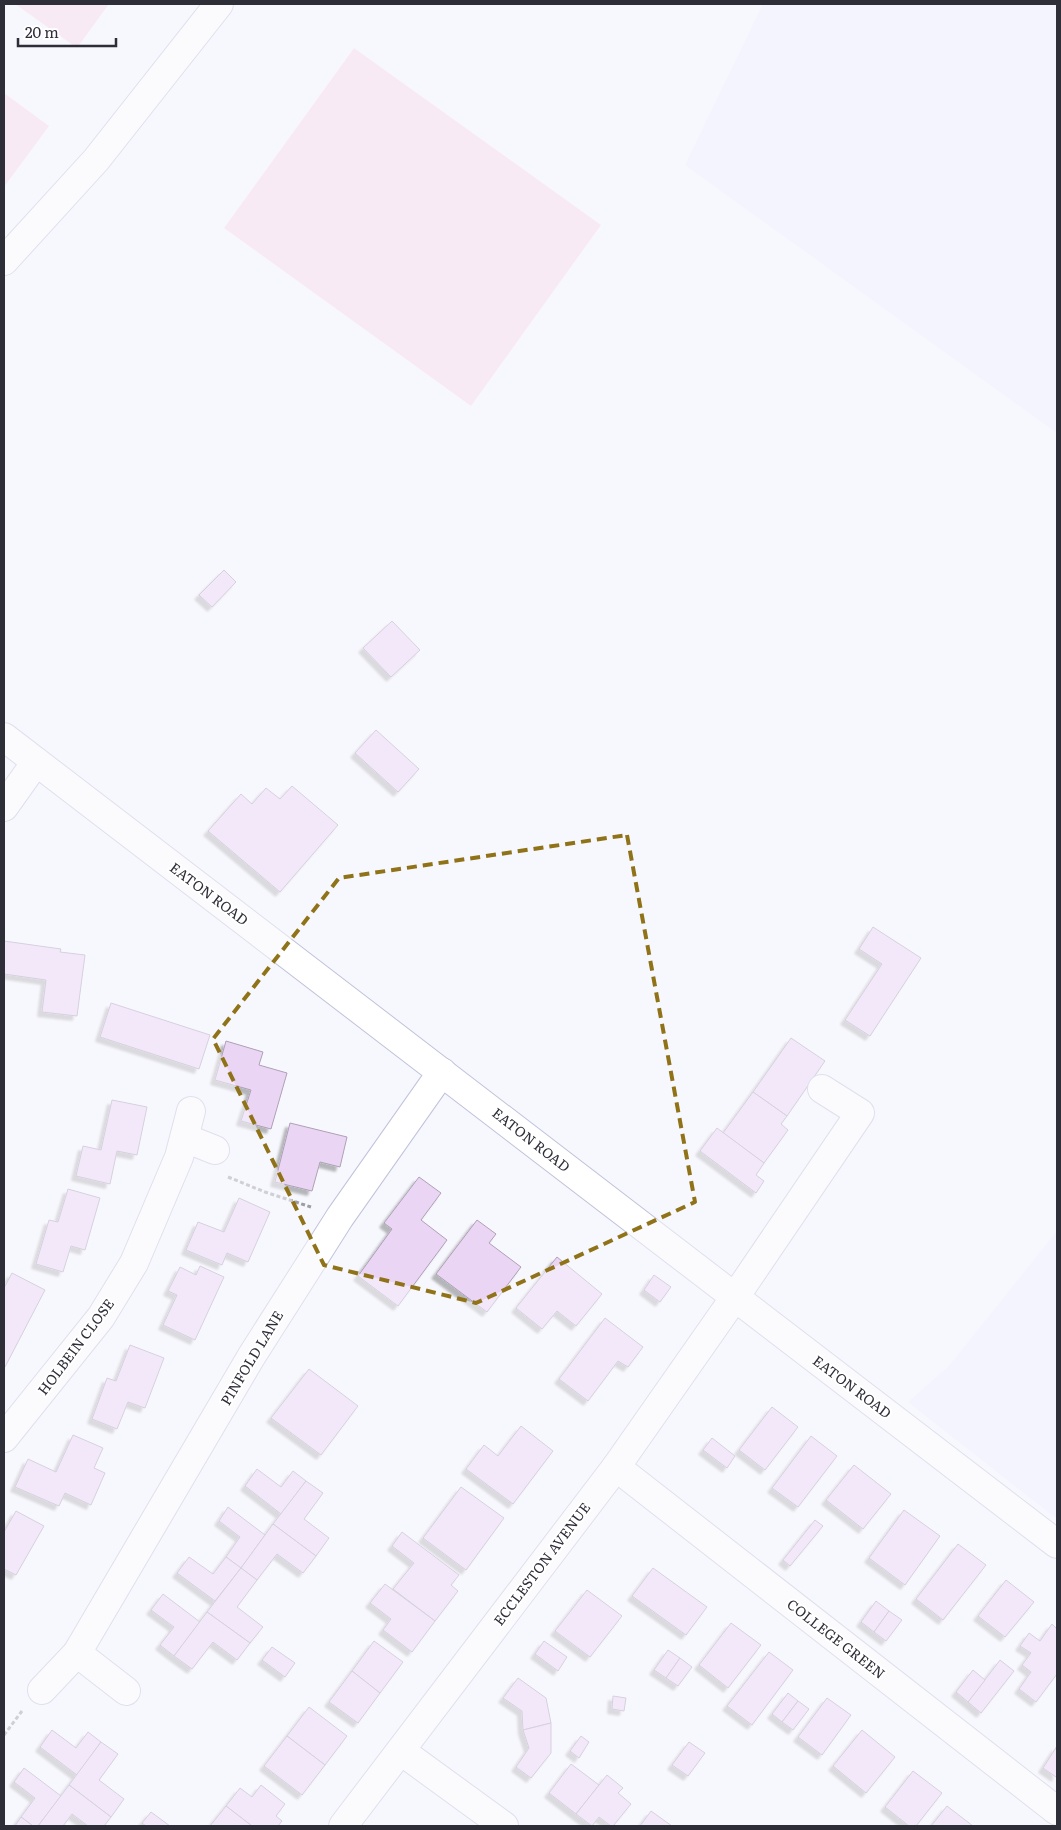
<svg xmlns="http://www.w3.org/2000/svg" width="1061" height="1830" font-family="Literata,serif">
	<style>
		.built { fill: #edeffc }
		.green { fill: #f9dae8 }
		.building { fill: #ead5f5; stroke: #aea0b5; filter: url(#shadow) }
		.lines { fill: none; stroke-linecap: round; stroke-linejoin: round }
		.minor-casing { stroke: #c0c3db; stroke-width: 30 }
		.path { stroke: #9d9ea5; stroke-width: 3; stroke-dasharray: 4 2.5; stroke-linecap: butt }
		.minor { stroke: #fff; stroke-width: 28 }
		.marked { fill: none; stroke: #907318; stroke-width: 4; stroke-dasharray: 10 6; stroke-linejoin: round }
		.labels { text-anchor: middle; stroke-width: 4; stroke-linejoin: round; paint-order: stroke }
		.street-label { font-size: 14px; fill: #2d2e38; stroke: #fff }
	</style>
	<defs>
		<filter id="shadow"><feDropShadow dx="-4.5" dy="4.5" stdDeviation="1" flood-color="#0004"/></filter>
	</defs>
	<rect width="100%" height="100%" fill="#f7f8fd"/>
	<g class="built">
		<path d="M763,4H1057V433L685,165Z"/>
		<path d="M1057,1231V1519L908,1402L949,1366Z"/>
	</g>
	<g class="green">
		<path d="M15,4H109L77,48Z"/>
		<path d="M354,48L601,225L471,406L224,228Z"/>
		<path d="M4,93L49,126L4,187Z"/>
	</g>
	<g class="building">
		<path d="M224,570L236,582L212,607L199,595Z"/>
		<path d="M392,621L420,650L391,677L363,648Z"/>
		<path d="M376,730L419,769L398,792L355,753Z"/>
		<path d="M292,786L338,825L280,892L208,831L241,794L252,804L266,788L280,799Z"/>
		<path d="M873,927L921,958L870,1036L845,1020L882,964L859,949Z"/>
		<path d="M4,941L61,949L60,952L85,955L77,1016L42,1012L46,980L4,974Z"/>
		<path d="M111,1003L210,1035L199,1069L100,1037Z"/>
		<path d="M791,1038L825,1061L787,1116L753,1092Z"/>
		<path d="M226,1041L263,1052L259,1065L287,1073L271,1129L241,1121L251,1090L215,1080Z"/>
		<path d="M753,1092L787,1116L781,1124L788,1130L764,1163L723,1133Z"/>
		<path d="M112,1100L147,1107L137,1155L117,1151L110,1184L76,1176L83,1146L101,1150Z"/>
		<path d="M290,1123L347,1137L340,1167L320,1162L312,1191L275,1182Z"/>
		<path d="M717,1128L764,1163L756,1175L764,1181L756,1193L700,1151Z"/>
		<path d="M419,1177L441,1193L421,1220L447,1240L398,1306L358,1276L392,1229L384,1223Z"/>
		<path d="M68,1189L100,1198L85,1250L71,1246L63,1272L36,1264L49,1220L58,1222Z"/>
		<path d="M239,1198L270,1212L248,1262L227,1253L222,1265L186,1250L198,1222L224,1232Z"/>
		<path d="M477,1220L496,1234L489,1243L521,1267L487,1312L436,1274Z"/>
		<path d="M557,1257L602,1294L576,1326L557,1311L542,1329L516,1308Z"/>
		<path d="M200,1266L224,1277L195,1340L163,1325L177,1295L168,1291L180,1267L196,1275Z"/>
		<path d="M12,1273L45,1290L5,1367L4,1366V1288Z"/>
		<path d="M654,1275L671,1287L660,1302L644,1290Z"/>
		<path d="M605,1318L643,1347L628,1367L618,1361L588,1401L559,1379Z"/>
		<path d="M130,1345L164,1358L145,1408L128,1402L117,1429L92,1419L107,1378L116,1381Z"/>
		<path d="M309,1369L358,1406L321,1455L271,1418Z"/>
		<path d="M772,1407L798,1427L765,1470L739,1450Z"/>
		<path d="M521,1426L553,1451L513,1504L466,1469L484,1445L498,1456Z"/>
		<path d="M73,1435L103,1448L94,1468L105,1473L91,1505L65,1493L59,1506L15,1487L28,1459L56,1472Z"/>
		<path d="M811,1436L837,1456L798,1507L772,1488Z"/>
		<path d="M712,1438L735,1456L727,1468L703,1450Z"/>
		<path d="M854,1465L891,1494L863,1529L826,1500Z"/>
		<path d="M257,1469L281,1487L293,1471L306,1481L281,1514L245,1486Z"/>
		<path d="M306,1481L323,1493L304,1519L329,1538L316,1556L273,1524Z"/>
		<path d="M461,1487L504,1518L466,1570L423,1538Z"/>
		<path d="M228,1507L265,1535L241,1568L226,1557L240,1537L219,1521Z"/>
		<path d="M904,1510L940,1536L905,1585L869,1558Z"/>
		<path d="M16,1511L44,1526L16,1575L4,1569V1532Z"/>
		<path d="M815,1520L823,1526L790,1566L783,1560Z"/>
		<path d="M273,1524L316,1556L303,1573L277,1554L257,1580L241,1568Z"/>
		<path d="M402,1532L459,1575L451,1585L458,1591L435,1621L393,1589L414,1563L392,1546Z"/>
		<path d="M958,1544L986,1565L943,1620L916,1599Z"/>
		<path d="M189,1557L213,1574L226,1557L241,1568L215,1601L177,1573Z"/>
		<path d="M241,1568L257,1580L237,1607L263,1627L250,1643L207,1612Z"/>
		<path d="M653,1568L707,1607L686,1635L632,1596Z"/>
		<path d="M1006,1580L1034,1602L1005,1637L978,1616Z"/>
		<path d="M385,1584L435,1621L412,1652L383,1630L391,1619L370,1603Z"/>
		<path d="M587,1590L622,1616L590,1657L555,1631Z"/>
		<path d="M163,1594L200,1622L174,1656L160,1645L174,1627L151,1610Z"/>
		<path d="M876,1601L889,1611L874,1632L861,1622Z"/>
		<path d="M889,1611L902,1620L886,1641L874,1632Z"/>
		<path d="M207,1612L250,1643L237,1660L213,1642L192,1669L174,1656Z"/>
		<path d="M731,1623L761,1645L728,1688L699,1665Z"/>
		<path d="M1052,1624L1057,1629V1674L1036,1702L1019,1689L1031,1672L1022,1665L1031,1653L1020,1646L1029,1633L1040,1641Z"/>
		<path d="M374,1641L403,1662L380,1693L352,1671Z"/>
		<path d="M544,1641L567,1657L558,1671L535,1654Z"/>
		<path d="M272,1647L295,1663L285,1677L262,1660Z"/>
		<path d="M668,1650L680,1658L666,1678L654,1670Z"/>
		<path d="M769,1652L793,1670L752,1725L727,1706Z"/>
		<path d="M680,1658L692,1667L678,1686L666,1678Z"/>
		<path d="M1000,1660L1014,1671L981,1713L968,1702Z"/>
		<path d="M973,1670L985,1680L968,1702L956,1692Z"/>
		<path d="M352,1671L380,1693L358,1723L329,1702Z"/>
		<path d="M518,1678L546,1698L551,1723L523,1730L522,1711L503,1698Z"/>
		<path d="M788,1693L798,1701L782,1722L772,1714Z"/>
		<path d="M613,1696L626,1698L624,1711L612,1709Z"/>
		<path d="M827,1698L851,1715L822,1755L798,1737Z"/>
		<path d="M798,1701L809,1709L793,1730L782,1722Z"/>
		<path d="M309,1707L347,1736L325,1765L287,1736Z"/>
		<path d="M551,1723V1753L531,1778L516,1767L529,1748L523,1730Z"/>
		<path d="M52,1730L76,1748L88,1732L101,1742L77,1775L40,1747Z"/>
		<path d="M862,1730L895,1757L866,1793L833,1766Z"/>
		<path d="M287,1736L325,1765L302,1795L264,1766Z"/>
		<path d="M581,1736L589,1742L579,1758L570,1751Z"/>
		<path d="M101,1742L118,1754L99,1780L124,1799L111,1817L69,1785Z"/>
		<path d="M689,1742L705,1753L688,1776L672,1765Z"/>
		<path d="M1057,1746V1775L1056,1777L1043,1768Z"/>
		<path d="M571,1764L599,1785L576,1814L549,1793Z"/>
		<path d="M24,1768L61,1796L38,1826H33L21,1817L35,1798L14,1782Z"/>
		<path d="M913,1771L942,1793L916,1826H909L885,1807Z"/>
		<path d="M607,1775L623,1788L618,1793L631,1804L613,1826H611L599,1817L592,1826L576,1814Z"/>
		<path d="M69,1785L111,1817L104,1826H88L72,1814L63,1826H38Z"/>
		<path d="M261,1785L285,1804L276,1816L282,1821L278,1826H252L226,1806L240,1788L252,1797Z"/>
		<path d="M226,1806L252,1826H210Z"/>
		<path d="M947,1806L973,1826H931Z"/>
		<path d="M651,1811L672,1826H640Z"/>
		<path d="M151,1812L170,1826H146L142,1823Z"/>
		<path d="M21,1817L33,1826H15Z"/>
	</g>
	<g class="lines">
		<defs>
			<g id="minor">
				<path d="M4,261L96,160L219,4"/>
				<path d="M4,737L1057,1544"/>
				<path d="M4,807L36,762"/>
				<path d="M185,1138L215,1150"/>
				<path d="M4,1438L101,1317L134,1263L179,1157L191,1111"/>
				<path d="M616,1467L1057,1811"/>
				<path d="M42,1690L77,1653"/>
				<path d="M126,1691L77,1653L251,1357L340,1217L442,1072"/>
				<path d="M401,1751L504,1826"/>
				<path d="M343,1826L616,1467L735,1297L860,1113L822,1089"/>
			</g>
		</defs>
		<use href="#minor" class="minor-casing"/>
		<g class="path">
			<path d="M228,1177L265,1192L311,1207"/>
			<path d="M4,1735L22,1711"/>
		</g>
		<use href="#minor" class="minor"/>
	</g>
	<path d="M0 0H1061V1830H0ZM627,835L695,1202L476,1303L324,1265L213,1039L339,878Z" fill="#f7f8fd" fill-opacity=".55" fill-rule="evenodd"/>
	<path class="marked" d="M627,835L695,1202L476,1303L324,1265L213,1039L339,878Z"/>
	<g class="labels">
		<g class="street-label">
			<text transform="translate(209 894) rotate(37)" y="5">EATON ROAD</text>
			<text transform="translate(531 1140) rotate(38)" y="5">EATON ROAD</text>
			<text transform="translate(76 1347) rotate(-53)" y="5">HOLBEIN CLOSE</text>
			<text transform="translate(252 1358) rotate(-59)" y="5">PINFOLD LANE</text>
			<text transform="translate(852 1387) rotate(37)" y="5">EATON ROAD</text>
			<text transform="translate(542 1564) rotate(-53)" y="5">ECCLESTON AVENUE</text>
			<text transform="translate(836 1639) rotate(38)" y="5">COLLEGE GREEN</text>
		</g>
	</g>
	<rect width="1061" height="1830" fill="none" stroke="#2d2e38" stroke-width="10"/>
	<path d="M18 38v8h98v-8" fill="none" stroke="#2d2e38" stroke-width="2.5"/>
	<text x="25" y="38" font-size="15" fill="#2d2e38" stroke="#ffffff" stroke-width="4" paint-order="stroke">20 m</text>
</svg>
